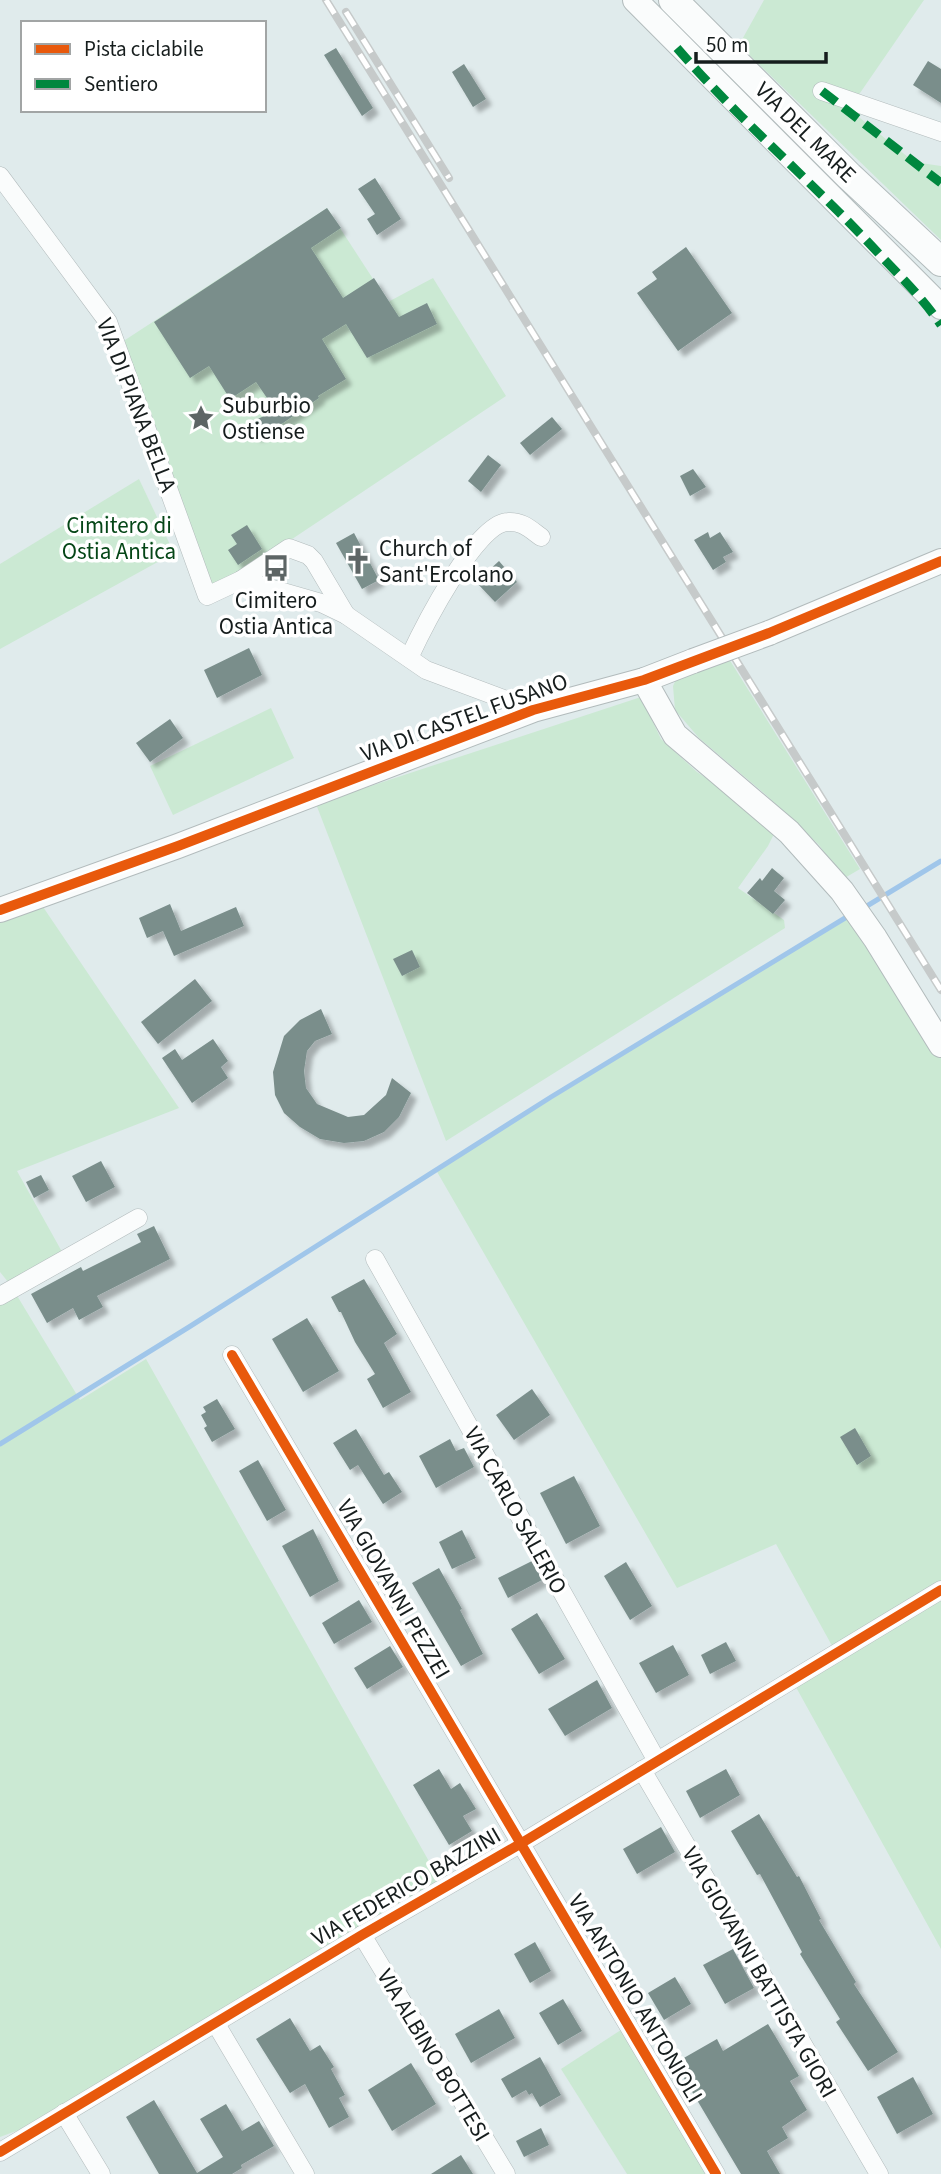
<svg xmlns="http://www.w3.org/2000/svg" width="941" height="2174" font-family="'Source Sans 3',sans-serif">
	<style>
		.green { fill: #cbe9d3 }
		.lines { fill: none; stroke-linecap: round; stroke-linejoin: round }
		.stream { stroke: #a0c6ea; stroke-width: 5 }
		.building { fill: #7a8e8b; filter: url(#shadow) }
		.street-casing { stroke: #b2bbbc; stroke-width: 19 }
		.secondary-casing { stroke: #b2bbbc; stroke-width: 26 }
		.primary-casing { stroke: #b2bbbc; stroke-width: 30 }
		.street { stroke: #fafcfc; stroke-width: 18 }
		.secondary { stroke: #fafcfc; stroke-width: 24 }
		.primary { stroke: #fafcfc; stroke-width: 28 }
		.rail-casing { stroke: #c6caca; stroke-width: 8 }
		.rail { stroke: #fff; stroke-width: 5; stroke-dasharray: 16; stroke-linecap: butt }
		.secondary-bridge-casing { stroke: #b2bbbc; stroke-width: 26; stroke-linecap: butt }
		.secondary-bridge { stroke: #fafcfc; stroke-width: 24 }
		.quiet { stroke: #00873e; stroke-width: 9; stroke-dasharray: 18 9; stroke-linecap: butt }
		.cycleway-casing { stroke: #fff; stroke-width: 15 }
		.cycleway { stroke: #e8590c; stroke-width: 10 }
		.labels { text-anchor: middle; stroke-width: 7; stroke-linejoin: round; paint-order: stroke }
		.street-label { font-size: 23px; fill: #161d1d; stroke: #fff }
		.poi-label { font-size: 23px; fill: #161d1d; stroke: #fff; text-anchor: start }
		.park-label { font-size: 23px; fill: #054617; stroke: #fff }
	</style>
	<defs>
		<filter id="shadow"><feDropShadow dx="6" dy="6" stdDeviation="2" flood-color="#0004"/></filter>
	</defs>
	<rect width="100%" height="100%" fill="#e0ebec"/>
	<g class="green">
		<path d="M764,0H924L849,109L914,162L941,166V240L739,45Z"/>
		<path d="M327,208L388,302L433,278L506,396L207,596L122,342Z"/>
		<path d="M139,479L174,553L0,649V564Z"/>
		<path d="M724,651L860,869L843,879L819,845L766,795L699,738L675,710L673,686L679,673Z"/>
		<path d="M641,697L661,739L697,772L746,804L776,830L768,846L738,888L784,920L785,928L446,1141L316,804Z"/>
		<path d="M271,708L294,758L173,815L150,766Z"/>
		<path d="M37,898L179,1108L17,1171L66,1259L13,1289L80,1400L146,1359L444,1888L64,2113L0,2137V1296L13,1288L0,1272V910Z"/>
		<path d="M864,907L941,1045V1949L792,1680L836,1653L776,1544L677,1588L436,1170Z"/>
		<path d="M627,2026L716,2174H627L561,2069Z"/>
	</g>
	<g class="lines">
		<g class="stream">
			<path d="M862,909L941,861"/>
			<path d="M0,1444L189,1327L551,1097L850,915"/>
		</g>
	</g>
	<g class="building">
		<path d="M336,48L373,108L362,116L324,55Z"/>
		<path d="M928,61L941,69V103L913,85Z"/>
		<path d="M464,64L486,99L473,107L452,72Z"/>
		<path d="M375,178L401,219L377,235L367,219L375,214L358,189Z"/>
		<path d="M327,208L341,228L311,248L343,298L374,278L399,317L427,303L437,324L367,358L346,324L322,339L346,379L318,396L319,398L283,423L255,436L248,423L276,411L256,382L230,399L209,366L190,378L154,322Z"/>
		<path d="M686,247L732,313L678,351L637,293L657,279L652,272Z"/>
		<path d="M552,417L562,429L530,455L520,443Z"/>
		<path d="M488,455L501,465L481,492L468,481Z"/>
		<path d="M693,469L706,487L690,496L680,476Z"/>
		<path d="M247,525L262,549L238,565L228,550L237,544L231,535Z"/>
		<path d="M708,532L710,538L720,532L733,552L723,557L726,562L713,570L694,540Z"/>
		<path d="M354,533L379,580L362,589L336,543Z"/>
		<path d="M499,561L517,582L495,602L476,582Z"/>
		<path d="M249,648L262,675L217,698L204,670Z"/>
		<path d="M170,719L183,738L150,762L136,743Z"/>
		<path d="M772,868L784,878L774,891L785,900L773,914L747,893L760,878L762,881Z"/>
		<path d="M170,904L181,931L236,907L244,926L174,956L163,931L147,938L139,918Z"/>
		<path d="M412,950L420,967L402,976L393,959Z"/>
		<path d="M195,979L212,1001L158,1044L141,1022Z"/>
		<path d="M321,1009L332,1034L315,1041L307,1051L304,1071L306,1088L317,1104L348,1117L364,1115L386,1095L392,1078L411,1093L399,1117L384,1132L364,1141L344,1143L320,1139L300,1127L284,1113L275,1095L273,1072L284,1036L300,1020Z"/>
		<path d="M213,1039L228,1061L221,1067L228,1078L192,1103L162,1058L175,1049L182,1060Z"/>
		<path d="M101,1161L115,1187L86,1202L72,1176Z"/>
		<path d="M41,1175L49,1190L34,1198L26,1182Z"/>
		<path d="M154,1226L170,1259L97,1296L103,1307L79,1320L73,1308L47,1323L31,1294L81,1267L83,1271L141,1242L137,1234Z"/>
		<path d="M364,1279L397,1334L384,1343L411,1392L383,1408L367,1379L375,1374L355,1342L341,1312H339L331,1297Z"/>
		<path d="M307,1318L339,1371L303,1392L272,1339Z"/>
		<path d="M532,1389L550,1415L514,1440L496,1415Z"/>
		<path d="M217,1399L235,1429L212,1442L204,1428L207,1426L201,1415L206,1412L203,1407Z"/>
		<path d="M855,1428L871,1456L857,1465L840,1437Z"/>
		<path d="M356,1429L384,1475L389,1472L402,1492L383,1504L358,1465L350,1470L333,1443Z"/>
		<path d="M450,1439L456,1451L464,1448L474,1467L436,1488L419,1456Z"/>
		<path d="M258,1460L286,1510L267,1521L239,1471Z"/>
		<path d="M574,1476L600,1526L566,1544L540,1493Z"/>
		<path d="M313,1529L339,1581L310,1597L282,1546Z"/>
		<path d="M462,1530L476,1558L452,1569L439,1542Z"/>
		<path d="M532,1561L542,1580L508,1598L498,1578Z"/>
		<path d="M626,1562L652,1606L630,1620L604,1576Z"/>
		<path d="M439,1568L462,1609L460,1610L483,1654L461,1666L412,1583Z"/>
		<path d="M359,1600L372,1622L334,1644L322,1623Z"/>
		<path d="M537,1613L565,1659L539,1674L511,1629Z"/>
		<path d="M726,1642L736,1661L710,1674L701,1655Z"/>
		<path d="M673,1645L689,1675L656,1693L639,1663Z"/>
		<path d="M390,1646L403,1667L367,1689L354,1668Z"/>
		<path d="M597,1680L612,1708L565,1736L548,1709Z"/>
		<path d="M439,1769L451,1789L460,1783L476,1809L463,1816L472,1831L449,1845L413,1785Z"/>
		<path d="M726,1769L740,1795L700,1818L686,1791Z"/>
		<path d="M759,1814L797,1877L799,1876L821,1919L819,1920L856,1982L854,1984L898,2052L868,2071L836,2022L840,2019L800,1954L802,1952L760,1874L757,1875L731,1831Z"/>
		<path d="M661,1827L675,1852L637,1874L623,1849Z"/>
		<path d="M535,1942L551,1971L530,1983L514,1954Z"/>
		<path d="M733,1949L754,1988L725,2004L703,1965Z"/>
		<path d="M675,1977L691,2004L664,2020L648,1993Z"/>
		<path d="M563,1999L582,2031L558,2045L539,2013Z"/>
		<path d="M499,2009L515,2038L471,2063L455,2034Z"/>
		<path d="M290,2018L310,2051L320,2045L334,2067L331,2069L345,2095L339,2098L349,2117L329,2128L305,2084L290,2093L256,2039Z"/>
		<path d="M768,2024L799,2076L790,2081L807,2110L782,2127L788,2138L767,2151L780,2174H741L675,2063L717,2039L723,2051Z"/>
		<path d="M540,2057L561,2095L540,2107L532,2093L529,2095L526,2090L512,2098L501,2079Z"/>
		<path d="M411,2063L436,2104L392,2131L368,2090Z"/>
		<path d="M913,2077L933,2114L897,2134L877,2097Z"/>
		<path d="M154,2100L197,2173L223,2157L200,2119L226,2104L242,2131L259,2121L274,2146L241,2165L242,2168L232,2174H159L126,2117Z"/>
		<path d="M541,2128L549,2145L524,2157L516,2141Z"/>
		<path d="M461,2155L473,2174H431Z"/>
	</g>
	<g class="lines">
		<defs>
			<g id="street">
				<path d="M822,91L941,132"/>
				<path d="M0,176L108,322L207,596L241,580L289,548L308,555L314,561L346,615"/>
				<path d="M241,580L321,603L346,615L426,670L533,710"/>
				<path d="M409,658C422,630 476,522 508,522C522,521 530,529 541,537"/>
				<path d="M375,1259L657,1761"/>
				<path d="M0,1296L138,1218"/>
				<path d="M232,1355L716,2174"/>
				<path d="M642,1770L879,2174"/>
				<path d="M362,1935L506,2174"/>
				<path d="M216,2024L305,2174"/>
				<path d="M64,2113L101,2174"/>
				<path d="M0,2152L362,1935L520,1844L941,1590"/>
			</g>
			<g id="secondary">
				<path d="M635,0L941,307"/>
				<path d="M769,633L941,561"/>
				<path d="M644,680L675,735L789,832L842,891L875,938L941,1045"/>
				<path d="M0,910L178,846L533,710L644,680L693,661"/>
			</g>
			<path id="primary" d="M673,0L849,176L941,262"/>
		</defs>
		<use href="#street" class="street-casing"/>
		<use href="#secondary" class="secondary-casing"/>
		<use href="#primary" class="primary-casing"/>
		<use href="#street" class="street"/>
		<use href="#secondary" class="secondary"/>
		<use href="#primary" class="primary"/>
		<defs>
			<g id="rail">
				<path d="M326,0L941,990"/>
				<path d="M346,12L449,178"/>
			</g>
		</defs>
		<use href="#rail" class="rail-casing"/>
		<use href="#rail" class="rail"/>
		<defs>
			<path id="secondary-bridge" d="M693,661L769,633"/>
		</defs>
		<use href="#secondary-bridge" class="secondary-bridge-casing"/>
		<use href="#secondary-bridge" class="secondary-bridge"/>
		<g class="quiet">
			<path d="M677,48C741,122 816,185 882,257C903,279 924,300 941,325"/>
			<path d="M822,91L941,183"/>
		</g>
		<defs>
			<g id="cycleway">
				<path d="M0,910L178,846L533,710L644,680L769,633L941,561"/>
				<path d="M232,1355L716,2174"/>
				<path d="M0,2152L362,1935L520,1844L941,1590"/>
			</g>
		</defs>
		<use href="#cycleway" class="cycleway-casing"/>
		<use href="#cycleway" class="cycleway"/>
	</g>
	<defs>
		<symbol id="sight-bare" viewBox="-9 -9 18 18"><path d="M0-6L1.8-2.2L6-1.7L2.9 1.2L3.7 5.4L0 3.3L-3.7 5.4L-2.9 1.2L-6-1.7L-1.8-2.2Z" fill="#5d6565" stroke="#fff" stroke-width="2.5" paint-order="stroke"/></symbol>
		<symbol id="church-bare" viewBox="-9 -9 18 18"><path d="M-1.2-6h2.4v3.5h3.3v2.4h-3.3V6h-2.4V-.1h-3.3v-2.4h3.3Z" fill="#5d6565" stroke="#fff" stroke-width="2.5" paint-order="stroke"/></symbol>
		<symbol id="bus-bare" viewBox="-9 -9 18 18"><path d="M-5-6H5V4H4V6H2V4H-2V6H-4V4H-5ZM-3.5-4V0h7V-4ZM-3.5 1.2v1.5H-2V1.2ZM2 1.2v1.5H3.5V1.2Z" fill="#5d6565" stroke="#fff" stroke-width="2.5" paint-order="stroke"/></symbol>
	</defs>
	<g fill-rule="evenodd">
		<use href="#sight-bare" x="182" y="399" width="38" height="38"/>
		<use href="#church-bare" x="339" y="542" width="38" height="38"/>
		<use href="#bus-bare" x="257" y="549" width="38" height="38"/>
	</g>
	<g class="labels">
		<g class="street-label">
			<text transform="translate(806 132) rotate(45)" y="8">VIA DEL MARE</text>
			<text transform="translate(137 405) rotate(69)" y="8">VIA DI PIANA BELLA</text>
			<text transform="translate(464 717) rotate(-20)" y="8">VIA DI CASTEL FUSANO</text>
			<text transform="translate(516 1510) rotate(61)" y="8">VIA CARLO SALERIO</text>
			<text transform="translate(394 1589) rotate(60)" y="8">VIA GIOVANNI PEZZEI</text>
			<text transform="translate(406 1886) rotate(-30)" y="8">VIA FEDERICO BAZZINI</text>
			<text transform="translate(760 1972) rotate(60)" y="8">VIA GIOVANNI BATTISTA GIORI</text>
			<text transform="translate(636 1998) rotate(59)" y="8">VIA ANTONIO ANTONIOLI</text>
			<text transform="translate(434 2055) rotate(59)" y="8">VIA ALBINO BOTTESI</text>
		</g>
		<g class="poi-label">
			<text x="222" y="413">Suburbio<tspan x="222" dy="26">Ostiense</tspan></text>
			<text x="379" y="556">Church of<tspan x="379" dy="26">Sant'Ercolano</tspan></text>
			<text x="276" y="608" text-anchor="middle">Cimitero<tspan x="276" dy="26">Ostia Antica</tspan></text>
		</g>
		<g class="park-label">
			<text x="119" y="533">Cimitero di<tspan x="119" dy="26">Ostia Antica</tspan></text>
		</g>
	</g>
	<rect x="21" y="21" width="245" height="91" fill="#ffffff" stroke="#a2a5a5" stroke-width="2"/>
	<rect x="35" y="44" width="35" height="10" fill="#e8590c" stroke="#a2a5a5" stroke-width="2"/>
	<text x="84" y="56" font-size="21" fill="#161d1d">Pista ciclabile</text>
	<rect x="35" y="79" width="35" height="10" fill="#00873e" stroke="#a2a5a5" stroke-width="2"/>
	<text x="84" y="91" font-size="21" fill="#161d1d">Sentiero</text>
	<path d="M696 52v10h130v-10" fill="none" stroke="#161d1d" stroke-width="3.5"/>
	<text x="706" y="52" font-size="21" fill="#161d1d" stroke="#ffffff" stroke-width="5" paint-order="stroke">50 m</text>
</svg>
